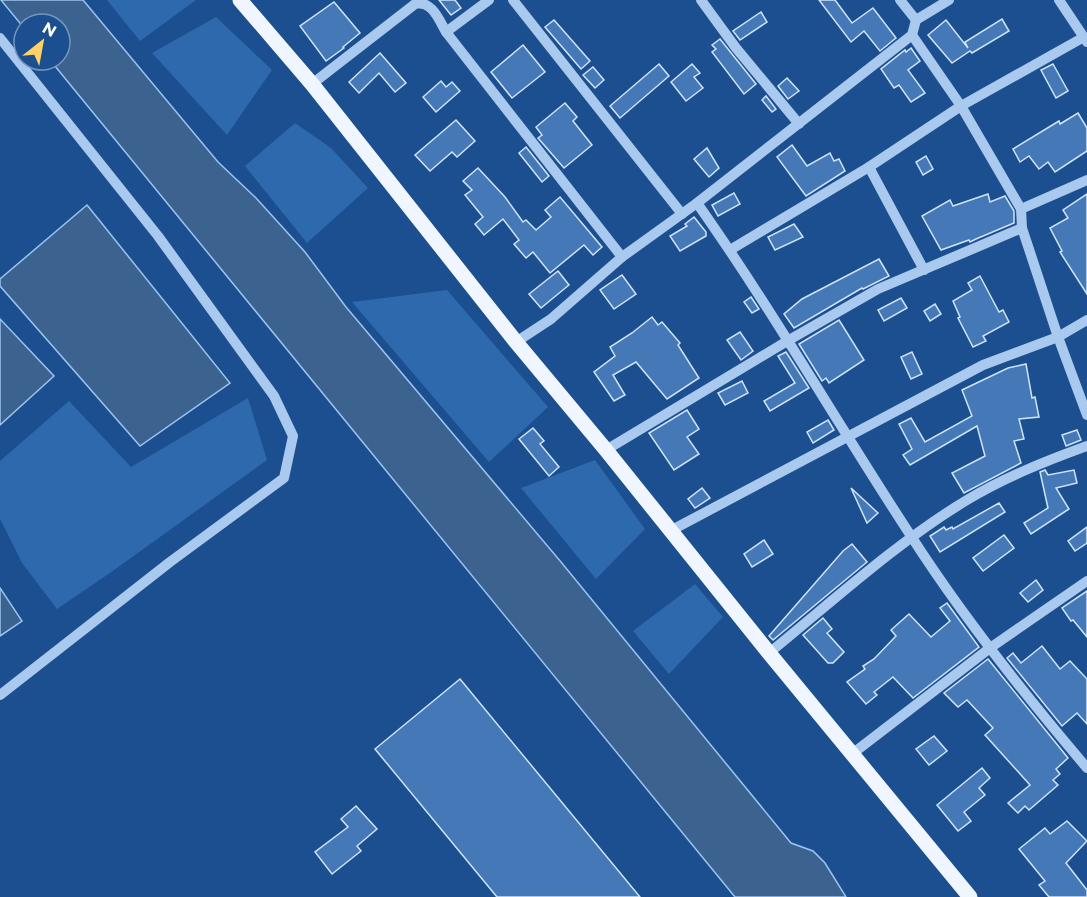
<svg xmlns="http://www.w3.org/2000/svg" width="1087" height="897" font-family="Montserrat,sans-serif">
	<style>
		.green { fill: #2e69ad }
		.water { fill: #3c6290; stroke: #9cc4f0; stroke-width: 1.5 }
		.building { fill: #4478b7; stroke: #cfe3fa; stroke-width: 1.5 }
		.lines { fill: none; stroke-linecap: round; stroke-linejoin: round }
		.minor { stroke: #a9c9ee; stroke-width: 10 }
		.major { stroke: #f0f6ff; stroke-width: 15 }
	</style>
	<rect width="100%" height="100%" fill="#1b4f8f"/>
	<g class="green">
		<path d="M107,0H196L140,41Z"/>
		<path d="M216,17L272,70L227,135L152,53Z"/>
		<path d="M295,123L331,148L368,188L307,243L245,166Z"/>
		<path d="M447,290L548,407L489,462L352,302Z"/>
		<path d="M248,398L267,460L110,573L57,609L22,563L0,519V461L69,401L131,467Z"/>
		<path d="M595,460L645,529L596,579L521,488Z"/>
		<path d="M695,584L723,617L669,674L633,631Z"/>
	</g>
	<g class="water">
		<path d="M1,0H83L218,162L256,198L305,252L346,307L561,562L791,843L813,851L825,863L846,897H735L50,60H60V24H24V28Z"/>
		<path d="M87,205L230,383L140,446L0,286V279Z"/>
		<path d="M0,319L54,376L0,425Z"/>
		<path d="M0,588L22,621L0,636Z"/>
	</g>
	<g class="building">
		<path d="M439,0H455L461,8L451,15Z"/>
		<path d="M819,0H835L852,23L873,8L896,38L880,51L864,31L851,42Z"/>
		<path d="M334,2L360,33L343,47L344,48L326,61L300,26Z"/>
		<path d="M761,12L767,22L740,40L733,31Z"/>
		<path d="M1002,19L1009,31L972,53L970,51L952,63L928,35L946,20L968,48L965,42Z"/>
		<path d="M554,20L590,61L581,69L545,27Z"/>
		<path d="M720,39L756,84L744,94L712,52L716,49L712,45Z"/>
		<path d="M523,45L545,72L512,98L491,72Z"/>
		<path d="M911,48L920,61L908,70L925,93L911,102L899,85L894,88L881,69L905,50L906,52Z"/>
		<path d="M380,53L406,83L395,92L379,73L359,93L349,82Z"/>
		<path d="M659,64L669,76L620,118L610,106Z"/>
		<path d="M692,64L700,73L694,77L703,88L686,101L671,82Z"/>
		<path d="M1053,64L1068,91L1056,98L1041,70Z"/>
		<path d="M593,67L604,80L595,88L583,75Z"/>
		<path d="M787,78L799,91L788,99L778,86Z"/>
		<path d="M441,81L446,87L452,82L460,91L436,112L423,97Z"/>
		<path d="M766,96L776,109L772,112L762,100Z"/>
		<path d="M565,103L577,117L573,121L592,145L564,168L538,138L542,135L536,127Z"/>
		<path d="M1078,113L1087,128V151L1055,172L1048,162L1039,169L1029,156L1020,162L1013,149L1059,121L1060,124Z"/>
		<path d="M456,120L475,141L457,157L452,152L430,171L415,155Z"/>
		<path d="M792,145L807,166L830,153L834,161L839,159L845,171L806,196L777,157Z"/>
		<path d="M526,147L549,176L542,182L519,153Z"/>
		<path d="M707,148L719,168L709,177L694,159Z"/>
		<path d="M926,156L933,169L923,175L916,162Z"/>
		<path d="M478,168L505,197L523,222L526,220L536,230L551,217L545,210L560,197L602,247L593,255L584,245L550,273L533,252L526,258L514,244L519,240L503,219L484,235L475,224L483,217L465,195L472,190L463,181Z"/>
		<path d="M734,193L740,204L718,216L712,205Z"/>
		<path d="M988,194L990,202L1005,196L1014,211V223L976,239L970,242L969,240L941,250L922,216L950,200L953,206Z"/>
		<path d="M1087,194V294L1060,252L1062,251L1050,228L1068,218L1063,210Z"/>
		<path d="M694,217L706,232V236L680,251L670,236L687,226L685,224Z"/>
		<path d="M794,224L803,237L775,250L768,237Z"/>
		<path d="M879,259L889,276L863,289L862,288L794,328L784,314L802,299Z"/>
		<path d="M558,271L569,285L541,308L529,294Z"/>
		<path d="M622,275L636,294L614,309L600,290Z"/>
		<path d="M980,276L999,312L1003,310L1009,322L983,336L986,341L973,347L958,318L960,317L953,301L972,290L968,283Z"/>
		<path d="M751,297L759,309L752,313L744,302Z"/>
		<path d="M901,298L907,308L884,321L878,310Z"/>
		<path d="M935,304L941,314L930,321L924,311Z"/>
		<path d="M652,317L658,325L662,322L680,343L678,345L699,378L667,399L636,362L613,375L625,395L614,401L594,372L615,356L610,347L632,333Z"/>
		<path d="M839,320L864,360L829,383L826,378L822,381L799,344Z"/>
		<path d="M740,332L753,351L741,360L727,340Z"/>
		<path d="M786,352L809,388L770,411L764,401L795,383L778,356Z"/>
		<path d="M912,352L922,374L911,379L901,357Z"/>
		<path d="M1026,364L1032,398L1035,397L1039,417L1019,419L1024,439L1014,441L1021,463L964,493L952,473L985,456L977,426L910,465L903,455L912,449L899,424L911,418L925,442L972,416L962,390L1008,368Z"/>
		<path d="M742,381L748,393L725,405L718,393Z"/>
		<path d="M687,410L699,429L687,437L699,454L674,470L649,433Z"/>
		<path d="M828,420L834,430L813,443L807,432Z"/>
		<path d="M533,428L544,441L540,444L559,467L549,476L519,439Z"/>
		<path d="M1077,430L1081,440L1066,446L1062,435Z"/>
		<path d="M1045,470L1048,475L1074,470L1077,483L1056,488L1069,509L1031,534L1024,523L1048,508L1040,472Z"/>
		<path d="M702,488L710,498L695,508L688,499Z"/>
		<path d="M851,488L878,513L867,523Z"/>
		<path d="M999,503L1005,512L940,552L930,536L944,527L946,530L952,527L953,529Z"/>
		<path d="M1087,527V543L1075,551L1068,541Z"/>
		<path d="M1004,535L1014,548L983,571L973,558Z"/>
		<path d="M764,540L773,554L752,567L744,554Z"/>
		<path d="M852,544L867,562L773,640L769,636L843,551Z"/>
		<path d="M1036,580L1043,590L1028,602L1020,593Z"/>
		<path d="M1087,591V637L1073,620L1071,621L1062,608Z"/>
		<path d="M947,603L979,647L913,698L893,677L874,692L877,695L866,704L847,682L865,669L863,666L874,659L896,636L891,630L909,614L931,637L950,621L940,608Z"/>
		<path d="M823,618L832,629L827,633L844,652L833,663H828L803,635Z"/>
		<path d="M1042,646L1060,669L1070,661L1087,679V724L1077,713L1062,726L1007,658L1013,653L1021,663Z"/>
		<path d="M988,659L1068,758L1056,769L1060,774L1053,780L1058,785L1029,810L1025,806L1018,813L1008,803L1030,785L985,735L993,728L967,700L958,707L944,693Z"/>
		<path d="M460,679L640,897H497L375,749Z"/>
		<path d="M934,736L947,751L929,765L916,749Z"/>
		<path d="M982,768L990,778L979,788L985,795L964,812L971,821L958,831L937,805Z"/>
		<path d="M356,806L377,829L357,846L361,851L332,874L315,852L348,827L341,819Z"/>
		<path d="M1067,821L1087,841L1066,863L1087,890V897H1049L1039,885L1045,881L1019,849L1045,828L1050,834Z"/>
	</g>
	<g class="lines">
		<g class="minor">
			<path d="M513,0L682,214"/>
			<path d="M701,0L736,48L799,124"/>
			<path d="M900,0L916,20"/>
			<path d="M1059,0L1087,42"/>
			<path d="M446,32L489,0"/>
			<path d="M912,35L961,106L1021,209L1022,228L1058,337L1087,415"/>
			<path d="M0,38L158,236L274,396L293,436L284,478L170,562L0,695"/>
			<path d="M312,84L415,4C432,0 439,20 446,32L622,257"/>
			<path d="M869,167L924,270"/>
			<path d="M697,203C773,311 839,426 911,536C963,617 1024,694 1087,768"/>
			<path d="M1021,209L1087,180"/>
			<path d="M730,250L869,167L961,106L1084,37"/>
			<path d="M516,342L551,319L622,257L697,203L912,35L916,20L949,0"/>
			<path d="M606,450L789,340L878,289L1022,228"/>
			<path d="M670,531L983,365L1058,337L1087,320"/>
			<path d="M769,653C832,602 897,542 967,500C1005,477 1046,461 1087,446"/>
			<path d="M852,754L990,648L1087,581"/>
		</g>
		<path class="major" d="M240,0L312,84L516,342L606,450L769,653L970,897"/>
	</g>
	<g transform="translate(42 42) rotate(31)"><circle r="28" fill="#1b4f8f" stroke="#7695bc" stroke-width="1.5"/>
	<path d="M0-4.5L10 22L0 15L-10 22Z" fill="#ffd166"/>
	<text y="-9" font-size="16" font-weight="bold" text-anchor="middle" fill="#ffffff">N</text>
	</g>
</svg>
